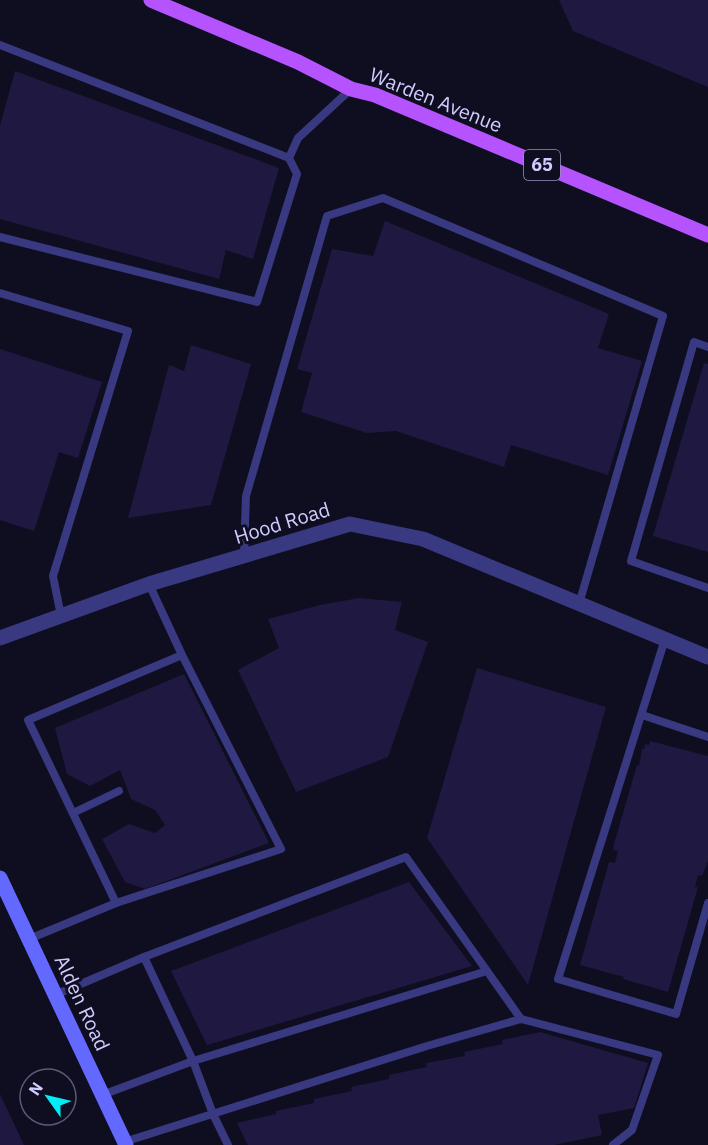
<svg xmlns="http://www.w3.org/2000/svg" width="708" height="1145" font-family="'IBM Plex Sans',sans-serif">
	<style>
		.building { fill: #1f1941 }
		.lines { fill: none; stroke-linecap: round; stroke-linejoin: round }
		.lane { stroke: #383980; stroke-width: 8 }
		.street { stroke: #383980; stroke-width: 15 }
		.secondary { stroke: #6368ff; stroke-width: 15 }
		.primary { stroke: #b553ff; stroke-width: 15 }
		.labels { text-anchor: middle; stroke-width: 6; stroke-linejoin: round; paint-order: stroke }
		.shield { fill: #0f0d20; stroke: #9593bc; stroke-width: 1.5 }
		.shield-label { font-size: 18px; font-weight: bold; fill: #cfccff }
		.street-label { font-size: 20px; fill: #cfccff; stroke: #0f0d20 }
	</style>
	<rect width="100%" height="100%" fill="#0f0d20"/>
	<g class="building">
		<path d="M559,0H708V87L573,31Z"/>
		<path d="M15,71L279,168L253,259L226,250L219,279L0,219V126Z"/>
		<path d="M385,221L609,314L598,348L642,361L608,475L511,445L504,467L396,431L367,433L301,412L312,373L297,369L332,249L373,256Z"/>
		<path d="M191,345L251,364L211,505L128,518L169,365L184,371Z"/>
		<path d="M0,349L102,382L78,458L59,452L34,531L0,520Z"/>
		<path d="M704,363L708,364V552L653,536Z"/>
		<path d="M359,598L402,602L395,630L428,642L388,757L296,792L238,670L279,648L268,619L320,605Z"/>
		<path d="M477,668L606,707L528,985L427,838Z"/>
		<path d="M184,674L269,843L145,889L125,882L102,839L129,824L155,833L165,825L155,810L131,799L120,770L90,786L67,774L55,728Z"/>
		<path d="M650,741L708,756V861L702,876L698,875L695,887H698L668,992L623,979L624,977L580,965L609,862L615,863L618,851L613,850L614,844L637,765L639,766L642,749H644L645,744L649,745Z"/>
		<path d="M409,882L472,966L207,1045L171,971Z"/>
		<path d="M540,1032L648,1063L634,1108L598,1115L602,1135L554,1145H248L237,1123L276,1114V1111L314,1103V1099L352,1091L351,1087L389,1079V1075L427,1067L426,1063L465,1056L464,1052L503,1044L502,1040Z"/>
		<path d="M0,1094L24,1145H0Z"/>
	</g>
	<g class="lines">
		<g class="lane">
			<path d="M0,45L289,158L297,174L257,302L0,237"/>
			<path d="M289,158L298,138L351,89"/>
			<path d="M0,293L128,331L53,576L61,616"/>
			<path d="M708,347L694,342L631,561L708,588"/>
			<path d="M244,556L246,496L327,216L383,198L663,316L579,604"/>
			<path d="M149,584L182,655L281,849L116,903L28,720L182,655"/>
			<path d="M665,639L558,979L676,1014L708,903"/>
			<path d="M642,715L708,737"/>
			<path d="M73,813L119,791"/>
			<path d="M29,939L116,903"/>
			<path d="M144,957L406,857L487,971"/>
			<path d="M55,995L144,957L193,1061L487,971L521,1019"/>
			<path d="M102,1095L193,1061L213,1114L228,1145"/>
			<path d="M124,1142L427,1046L521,1019L658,1055L632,1130L613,1145"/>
		</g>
		<path class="street" d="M0,638L149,584L350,524L423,539L708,657"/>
		<path class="secondary" d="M0,878L126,1145"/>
		<path class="primary" d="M151,0L298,62L351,89L375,95L708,235"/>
	</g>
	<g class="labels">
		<rect class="shield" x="524" y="150" width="36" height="30" rx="4.5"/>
		<g class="shield-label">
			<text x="542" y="171">65</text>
		</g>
		<g class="street-label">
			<text transform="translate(436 100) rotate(22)" y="7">Warden Avenue</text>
			<text transform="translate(282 523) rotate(-17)" y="7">Hood Road</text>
			<text transform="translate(82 1003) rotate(65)" y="7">Alden Road</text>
		</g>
	</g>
	<g transform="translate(48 1097) rotate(304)"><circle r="28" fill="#0f0d20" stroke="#5c5979" stroke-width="1.5"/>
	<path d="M0-4.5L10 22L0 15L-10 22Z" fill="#00edf7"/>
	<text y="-9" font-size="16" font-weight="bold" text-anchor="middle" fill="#cfccff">N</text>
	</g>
</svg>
